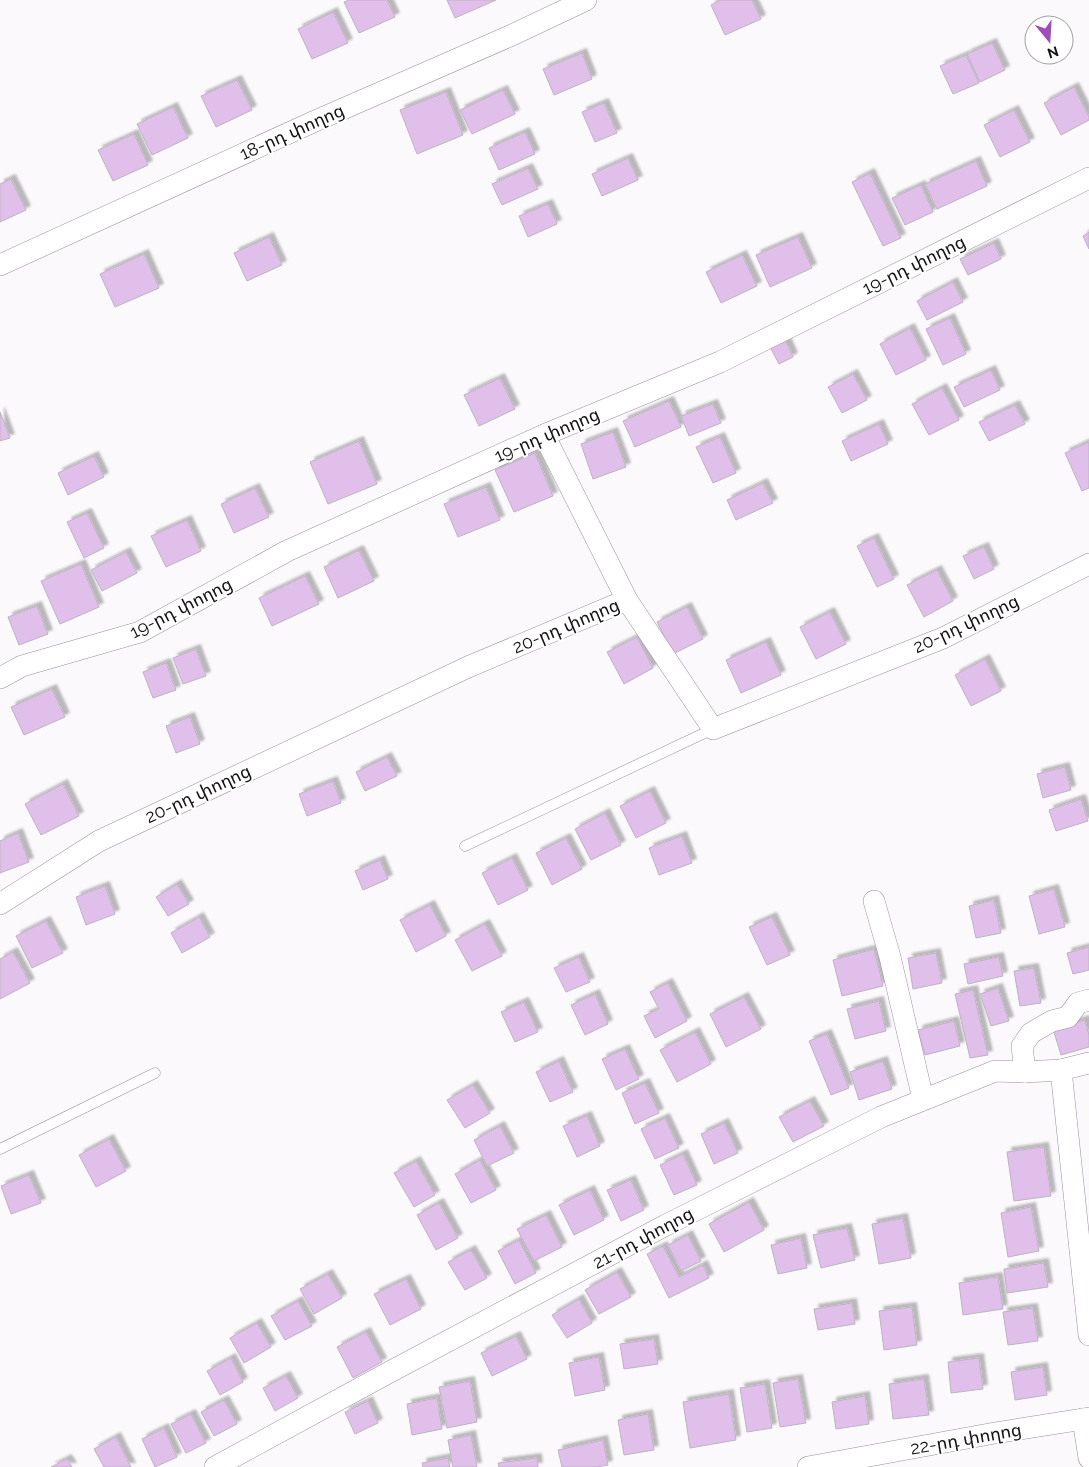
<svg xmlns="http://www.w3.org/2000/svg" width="1089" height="1467" font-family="Raleway,'Noto Sans Armenian',sans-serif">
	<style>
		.building { fill: #e0c0eb; stroke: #bdb2c1; filter: url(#shadow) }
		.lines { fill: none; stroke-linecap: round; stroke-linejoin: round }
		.lane-casing { stroke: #9b909f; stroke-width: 11 }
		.street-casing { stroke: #9b909f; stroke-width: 22 }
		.lane { stroke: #fff; stroke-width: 10 }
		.street { stroke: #fff; stroke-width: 21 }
		.labels { text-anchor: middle; stroke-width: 4; stroke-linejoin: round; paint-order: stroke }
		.street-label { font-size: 18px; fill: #151116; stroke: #fff }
	</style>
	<defs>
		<filter id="shadow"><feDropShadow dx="4.5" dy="-4.5" stdDeviation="1" flood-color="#0004"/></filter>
	</defs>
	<rect width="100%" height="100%" fill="#fcf9fd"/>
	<g class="building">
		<path d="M349,0H387L395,17L359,33L344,2Z"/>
		<path d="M447,0H496L455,18Z"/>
		<path d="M720,0H752L761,19L725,35L711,5Z"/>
		<path d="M333,12L348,43L312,59L298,29Z"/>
		<path d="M992,43L1005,70L980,82L967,54Z"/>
		<path d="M582,53L592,79L554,95L543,69Z"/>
		<path d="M966,55L979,83L953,94L940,66Z"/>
		<path d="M237,80L252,110L216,127L201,96Z"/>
		<path d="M1074,87L1089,117V120L1061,135L1044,103Z"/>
		<path d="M503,90L515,114L472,134L460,110Z"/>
		<path d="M446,92L463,135L417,154L400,110Z"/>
		<path d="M604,103L617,133L595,142L582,112Z"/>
		<path d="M173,107L188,138L152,155L137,124Z"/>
		<path d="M1014,110L1030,142L1000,157L984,125Z"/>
		<path d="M525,132L535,154L499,170L489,148Z"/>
		<path d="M134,134L148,165L113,181L98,150Z"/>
		<path d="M628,158L638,180L602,196L592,174Z"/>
		<path d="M976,161L987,186L937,209L925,184Z"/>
		<path d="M528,168L538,189L502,205L492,184Z"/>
		<path d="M870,173L901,238L883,246L852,182Z"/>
		<path d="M11,179L26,210L0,222V184Z"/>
		<path d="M921,185L933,212L905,225L892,198Z"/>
		<path d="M548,204L557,224L528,237L519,216Z"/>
		<path d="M1089,232V249L1083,236Z"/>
		<path d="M269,237L282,265L247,281L234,253Z"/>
		<path d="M798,237L812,268L770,287L756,255Z"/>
		<path d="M994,243L1001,259L968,275L960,259Z"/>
		<path d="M144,254L159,288L115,307L100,274Z"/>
		<path d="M742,255L757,286L721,303L706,272Z"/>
		<path d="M953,282L963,302L927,320L917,301Z"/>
		<path d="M950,318L966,354L943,365L926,329Z"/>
		<path d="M910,328L926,360L896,375L880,344Z"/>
		<path d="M784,337L793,357L779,364L769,345Z"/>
		<path d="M991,370L1000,390L964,407L954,387Z"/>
		<path d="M853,374L867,400L842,413L828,387Z"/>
		<path d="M500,378L515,409L479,426L464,395Z"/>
		<path d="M942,388L959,420L929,435L912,404Z"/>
		<path d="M669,401L681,427L635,447L623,421Z"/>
		<path d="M713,404L721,423L689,436L681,416Z"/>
		<path d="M1015,405L1025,424L989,441L979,422Z"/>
		<path d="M0,412L10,438L0,441Z"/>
		<path d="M879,424L888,444L851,461L842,441Z"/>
		<path d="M613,432L626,467L593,479L581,444Z"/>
		<path d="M720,437L736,473L713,483L696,447Z"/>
		<path d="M359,441L377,484L328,504L310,462Z"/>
		<path d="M1089,442V488L1082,491L1065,453Z"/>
		<path d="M535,453L553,496L514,512L495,470Z"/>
		<path d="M94,456L104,477L68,495L58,473Z"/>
		<path d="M763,483L773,503L736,520L727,500Z"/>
		<path d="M486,487L500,520L458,537L444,504Z"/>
		<path d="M255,488L269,517L234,533L221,504Z"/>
		<path d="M87,513L104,548L84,558L67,522Z"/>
		<path d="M187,520L201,551L166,567L151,536Z"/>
		<path d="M874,538L894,579L877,587L857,546Z"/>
		<path d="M984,547L994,569L974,579L963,556Z"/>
		<path d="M359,550L374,581L338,598L324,567Z"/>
		<path d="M126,552L137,573L102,591L91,570Z"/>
		<path d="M81,564L99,607L60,624L41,581Z"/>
		<path d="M937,570L953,601L924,617L907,585Z"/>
		<path d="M305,576L319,604L272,626L259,598Z"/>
		<path d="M37,606L48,634L19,645L8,617Z"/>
		<path d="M687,607L703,639L673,654L657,622Z"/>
		<path d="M830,612L846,644L816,659L800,627Z"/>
		<path d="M637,637L653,668L624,684L607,652Z"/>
		<path d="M766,642L781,675L741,693L726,660Z"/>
		<path d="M196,649L206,676L183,684L173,658Z"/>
		<path d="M985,659L1001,691L971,706L955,675Z"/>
		<path d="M166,663L176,690L153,698L143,672Z"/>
		<path d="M52,689L65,717L24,735L11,707Z"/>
		<path d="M190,717L200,744L176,753L166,726Z"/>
		<path d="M387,757L397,776L365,791L356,772Z"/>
		<path d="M1065,767L1071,790L1043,798L1037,774Z"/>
		<path d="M333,781L341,803L307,816L299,794Z"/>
		<path d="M63,784L79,816L41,835L25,804Z"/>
		<path d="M650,791L666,823L636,838L620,806Z"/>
		<path d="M1081,799L1088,821L1056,831L1049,810Z"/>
		<path d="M605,813L621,845L591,860L575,829Z"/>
		<path d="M18,833L29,862L0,873V841Z"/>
		<path d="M682,836L692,863L659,875L649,848Z"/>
		<path d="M566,838L582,869L552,885L536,853Z"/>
		<path d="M512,858L528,890L498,905L482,873Z"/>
		<path d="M380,860L388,879L363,890L355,871Z"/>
		<path d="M177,884L189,904L168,916L156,897Z"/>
		<path d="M105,886L115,914L86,925L76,897Z"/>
		<path d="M1054,889L1065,927L1039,934L1029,896Z"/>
		<path d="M994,900L1001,933L976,938L969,906Z"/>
		<path d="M430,905L446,936L416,952L400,920Z"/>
		<path d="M199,917L210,937L182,953L171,933Z"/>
		<path d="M772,917L790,955L767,965L749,927Z"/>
		<path d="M46,921L63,953L32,968L16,936Z"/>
		<path d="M485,924L502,956L472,971L455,940Z"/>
		<path d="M1089,947V970L1073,974L1067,953Z"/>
		<path d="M874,949L883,986L842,996L833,960Z"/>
		<path d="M13,952L30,983L0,999V959Z"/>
		<path d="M936,953L942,983L913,989L908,958Z"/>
		<path d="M579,957L590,982L566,992L554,968Z"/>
		<path d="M999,957L1003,976L968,984L964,964Z"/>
		<path d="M1034,968L1041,1003L1020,1006L1014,971Z"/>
		<path d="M668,983L687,1021L655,1038L644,1016L659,1009L650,992Z"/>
		<path d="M998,988L1009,1021L991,1026L980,994Z"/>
		<path d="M973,990L988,1055L970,1058L955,994Z"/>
		<path d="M595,994L608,1024L585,1035L571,1005Z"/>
		<path d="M744,997L761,1029L726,1047L710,1014Z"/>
		<path d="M879,1001L886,1031L855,1039L847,1009Z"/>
		<path d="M524,1002L538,1032L515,1042L501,1012Z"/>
		<path d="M1085,1020L1089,1035V1047L1061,1055L1053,1029Z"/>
		<path d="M954,1021L960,1046L925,1055L918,1030Z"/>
		<path d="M695,1032L711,1064L677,1082L660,1050Z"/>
		<path d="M827,1034L849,1088L831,1095L809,1041Z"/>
		<path d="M625,1049L639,1079L616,1090L602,1059Z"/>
		<path d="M559,1061L573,1092L550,1102L536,1072Z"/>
		<path d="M883,1061L892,1089L859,1100L850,1072Z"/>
		<path d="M645,1083L659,1113L635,1124L622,1093Z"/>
		<path d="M473,1085L490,1113L465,1128L447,1100Z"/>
		<path d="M810,1101L824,1126L793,1142L779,1117Z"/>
		<path d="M587,1116L600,1146L577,1157L563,1126Z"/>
		<path d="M665,1118L679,1148L655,1159L641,1129Z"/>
		<path d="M724,1123L738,1153L714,1164L701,1134Z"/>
		<path d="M500,1126L514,1153L487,1166L474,1140Z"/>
		<path d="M109,1139L126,1171L96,1187L79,1155Z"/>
		<path d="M1044,1147L1051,1196L1014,1201L1007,1152Z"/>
		<path d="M683,1154L697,1185L674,1195L660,1165Z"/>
		<path d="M480,1160L496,1190L471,1203L455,1174Z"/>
		<path d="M416,1161L435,1195L414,1207L394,1173Z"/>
		<path d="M29,1175L41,1203L11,1214L1,1186Z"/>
		<path d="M631,1180L644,1210L621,1221L607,1190Z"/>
		<path d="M590,1190L604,1220L574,1235L559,1205Z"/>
		<path d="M749,1202L764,1230L724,1252L709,1224Z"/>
		<path d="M439,1203L458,1238L436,1250L417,1215Z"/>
		<path d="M1031,1207L1039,1251L1008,1257L1001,1213Z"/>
		<path d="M546,1215L562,1247L534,1261L517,1229Z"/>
		<path d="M903,1218L911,1258L879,1264L872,1224Z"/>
		<path d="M847,1228L855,1260L821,1268L813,1235Z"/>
		<path d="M688,1235L701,1261L681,1271L668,1245Z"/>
		<path d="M801,1238L807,1268L778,1274L771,1245Z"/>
		<path d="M519,1240L536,1273L515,1284L498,1251Z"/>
		<path d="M663,1246L679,1277L703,1265L709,1278L669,1298L647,1254Z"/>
		<path d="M471,1250L487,1278L465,1290L448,1262Z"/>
		<path d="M1044,1263L1048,1287L1007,1293L1004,1269Z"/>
		<path d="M617,1272L631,1297L599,1314L585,1290Z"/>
		<path d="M328,1274L342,1298L314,1314L300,1289Z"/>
		<path d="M998,1277L1003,1309L963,1315L959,1283Z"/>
		<path d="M406,1279L421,1309L390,1325L374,1294Z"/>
		<path d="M579,1299L592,1323L567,1338L552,1315Z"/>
		<path d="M298,1301L312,1326L285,1340L271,1316Z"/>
		<path d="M852,1303L855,1324L818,1330L814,1309Z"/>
		<path d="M912,1307L917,1345L884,1350L879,1311Z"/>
		<path d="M1033,1308L1038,1341L1008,1345L1003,1312Z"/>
		<path d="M257,1323L271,1347L244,1363L230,1338Z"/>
		<path d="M366,1332L382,1362L353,1378L337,1347Z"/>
		<path d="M516,1336L527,1359L492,1376L481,1353Z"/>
		<path d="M654,1339L658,1364L624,1369L620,1344Z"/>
		<path d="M599,1357L605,1390L575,1396L569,1363Z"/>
		<path d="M231,1358L243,1382L220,1395L207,1371Z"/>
		<path d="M979,1358L983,1389L951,1393L948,1362Z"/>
		<path d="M1043,1367L1047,1395L1015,1400L1011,1372Z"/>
		<path d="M286,1376L298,1398L275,1411L263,1388Z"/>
		<path d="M798,1379L806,1423L780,1427L773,1383Z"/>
		<path d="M924,1379L929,1415L893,1419L889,1384Z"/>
		<path d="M470,1381L477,1422L447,1428L439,1387Z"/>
		<path d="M765,1384L772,1428L747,1432L740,1388Z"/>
		<path d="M729,1394L736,1440L690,1448L683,1402Z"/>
		<path d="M865,1396L869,1424L836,1429L832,1402Z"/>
		<path d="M437,1398L442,1429L412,1435L407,1404Z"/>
		<path d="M224,1400L237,1424L214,1436L201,1412Z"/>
		<path d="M368,1401L378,1423L355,1434L345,1412Z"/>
		<path d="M191,1414L206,1443L186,1453L171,1424Z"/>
		<path d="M648,1414L654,1450L624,1455L618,1420Z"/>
		<path d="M164,1428L177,1457L155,1467L142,1439Z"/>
		<path d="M471,1435L477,1467H453L448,1440Z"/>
		<path d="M116,1437L131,1467H104L94,1449Z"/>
		<path d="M603,1440L608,1465L597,1467H562L558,1450Z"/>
		<path d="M448,1458L450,1467H423L422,1463Z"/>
		<path d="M537,1458L538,1467H499L498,1463Z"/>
		<path d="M67,1459L72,1467H51Z"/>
	</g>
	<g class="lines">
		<defs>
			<g id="lane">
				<path d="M465,846L713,729"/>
				<path d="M0,1149L155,1073"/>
			</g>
			<g id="street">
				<path d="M0,265L313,122L512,35L586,0"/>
				<path d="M544,435L627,600"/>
				<path d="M0,678L22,666L140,632L287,551L544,435L720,362L1089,178"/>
				<path d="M874,901L890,957L923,1099"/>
				<path d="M0,904L99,841L468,667L627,600L713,729L943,638L1089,564"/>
				<path d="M1061,1070L1089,1335"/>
				<path d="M1025,1072L1022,1046L1031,1033L1052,1021L1068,1017L1078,1003L1089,1000"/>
				<path d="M1083,1419L1089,1458"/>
				<path d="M215,1467L386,1374L666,1225L881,1117L995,1071L1025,1072L1061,1070L1089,1063"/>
				<path d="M808,1467L995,1433L1089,1418"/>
			</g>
		</defs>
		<use href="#lane" class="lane-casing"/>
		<use href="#street" class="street-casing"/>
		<use href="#lane" class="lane"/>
		<use href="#street" class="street"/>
	</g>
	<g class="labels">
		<g class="street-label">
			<text transform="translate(292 132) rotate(-24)" y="6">18-րդ փողոց</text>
			<text transform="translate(914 265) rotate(-26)" y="6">19-րդ փողոց</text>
			<text transform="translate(547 435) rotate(-23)" y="6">19-րդ փողոց</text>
			<text transform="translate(181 608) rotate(-27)" y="6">19-րդ փողոց</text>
			<text transform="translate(966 624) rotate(-25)" y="6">20-րդ փողոց</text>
			<text transform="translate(566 626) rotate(-23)" y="6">20-րդ փողոց</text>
			<text transform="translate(198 794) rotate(-25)" y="6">20-րդ փողոց</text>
			<text transform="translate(643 1238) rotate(-28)" y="6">21-րդ փողոց</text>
			<text transform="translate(966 1439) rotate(-10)" y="6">22-րդ փողոց</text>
		</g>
	</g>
	<g transform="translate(1049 40) rotate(162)"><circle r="24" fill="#ffffff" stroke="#a1a0a2"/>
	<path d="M0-4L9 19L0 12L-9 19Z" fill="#a04dbc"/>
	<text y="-8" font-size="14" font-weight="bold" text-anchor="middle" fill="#151116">N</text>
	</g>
</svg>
